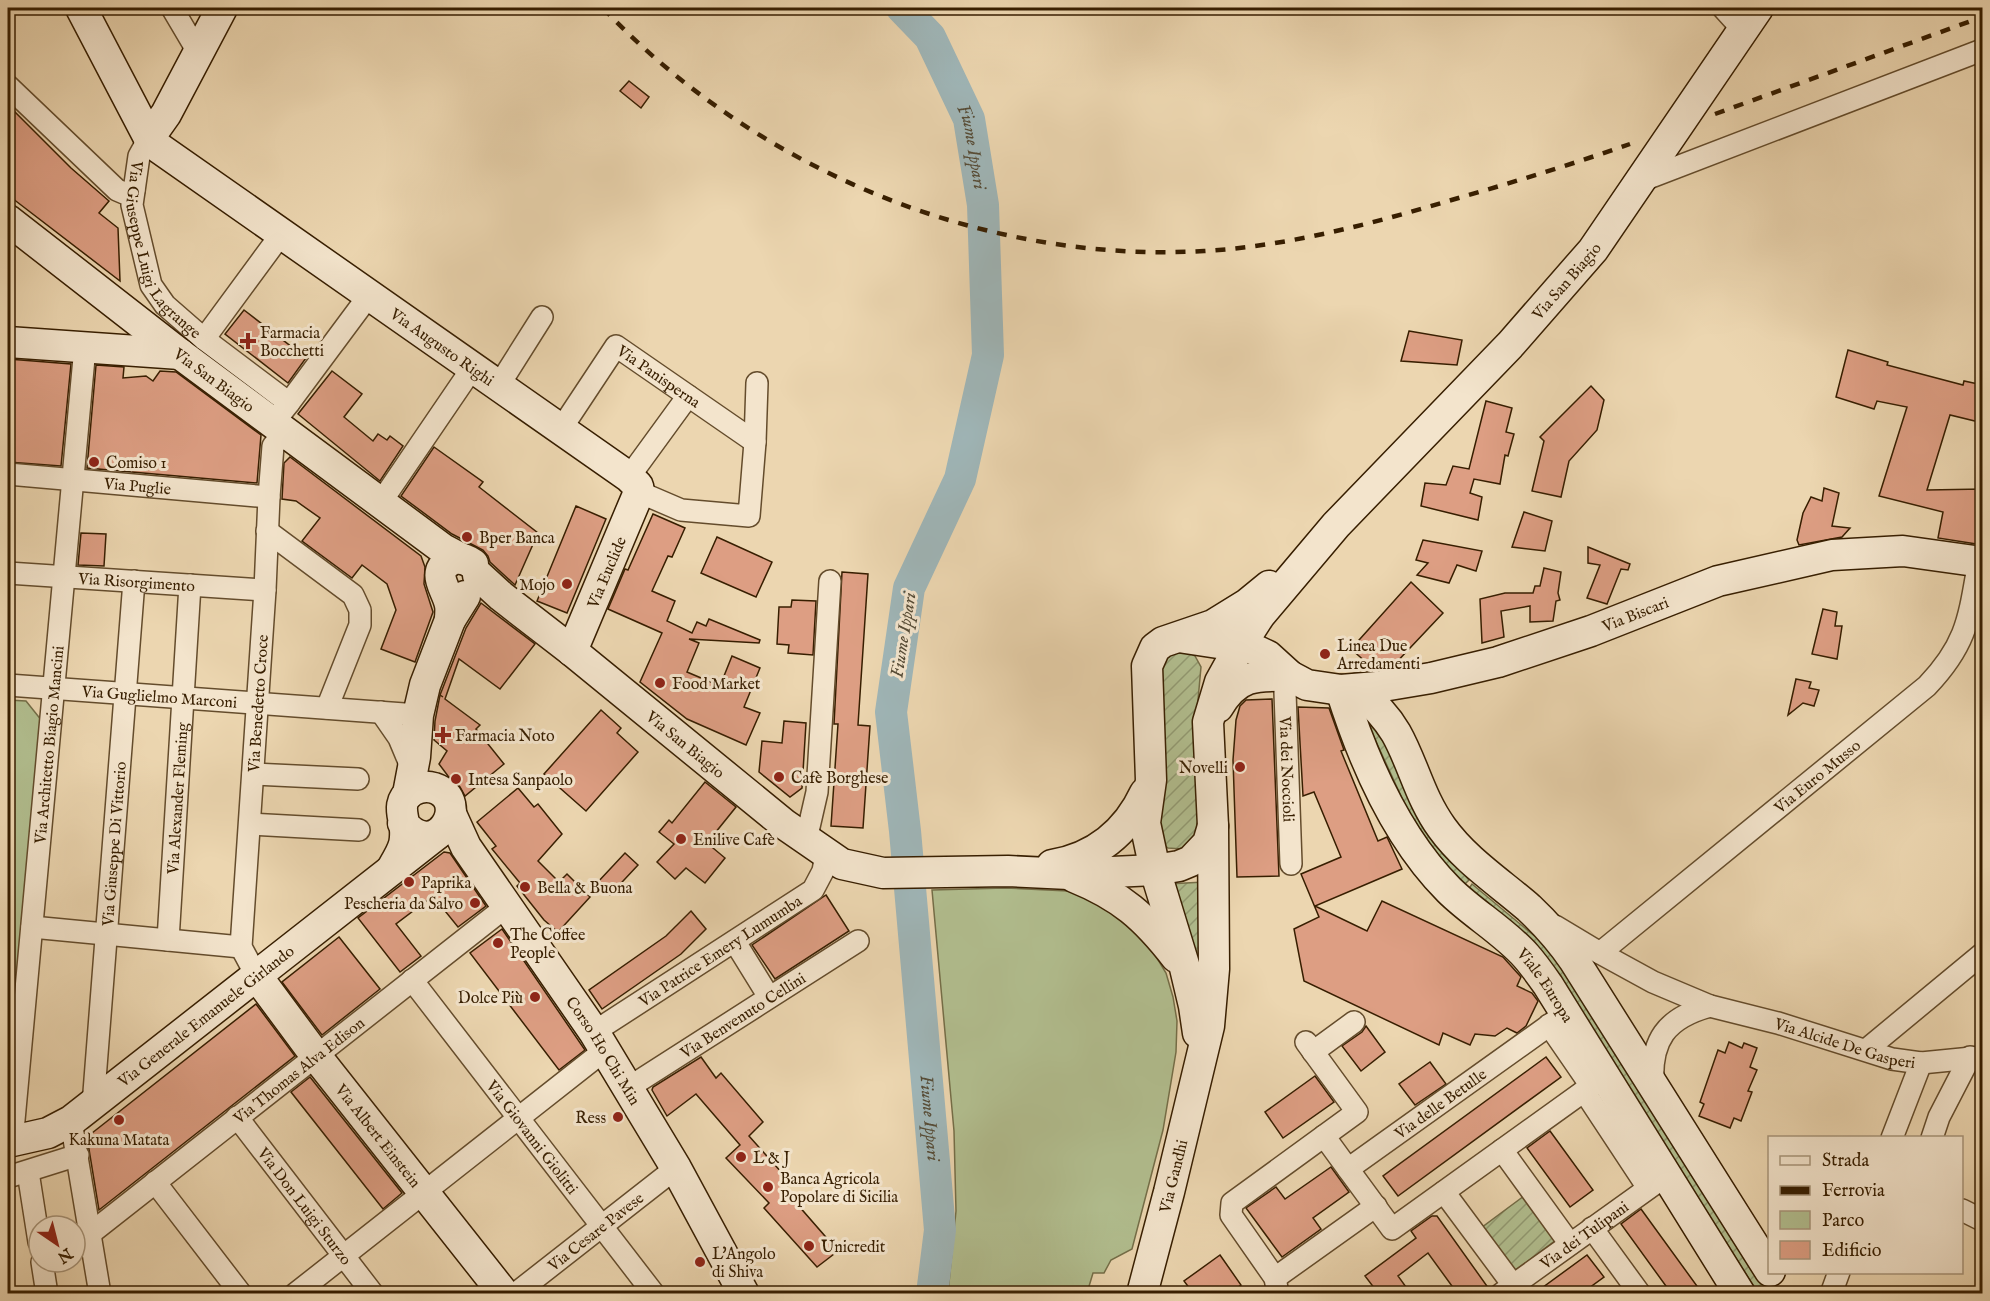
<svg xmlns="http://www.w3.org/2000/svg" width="1990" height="1301" font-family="'IM FELL English',serif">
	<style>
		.park { fill: #b2bf90; stroke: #746e48; stroke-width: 1.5 }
		.garden { fill: url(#garden-furrows); stroke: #746e48; stroke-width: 1.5 }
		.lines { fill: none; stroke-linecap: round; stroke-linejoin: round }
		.river { stroke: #9fb6b8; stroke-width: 32 }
		.building { fill: #dd9e83; stroke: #371e00; stroke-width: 1.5 }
		.street-casing { stroke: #644c2c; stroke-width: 24 }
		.secondary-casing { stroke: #371e00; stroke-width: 33 }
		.street { stroke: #f3e4cc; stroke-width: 21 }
		.secondary { stroke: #f3e4cc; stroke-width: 30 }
		.rail { stroke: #371e00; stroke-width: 4.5; stroke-dasharray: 10 10; stroke-linecap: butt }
		.poi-dot { fill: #8f2418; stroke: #f3e4cc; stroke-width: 2 }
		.labels { text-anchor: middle; stroke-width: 6; stroke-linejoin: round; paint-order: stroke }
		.street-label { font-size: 16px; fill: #371e00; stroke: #f3e4cc }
		.poi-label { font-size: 16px; fill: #371e00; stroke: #f3e4cc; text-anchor: start }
		.water-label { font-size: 18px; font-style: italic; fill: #564c37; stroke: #f3e4cc }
	</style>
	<defs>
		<pattern id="garden-furrows" width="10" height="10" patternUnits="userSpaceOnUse" patternTransform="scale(1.5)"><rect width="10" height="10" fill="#b2bf90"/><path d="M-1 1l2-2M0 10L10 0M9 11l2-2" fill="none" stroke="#929b73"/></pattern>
	</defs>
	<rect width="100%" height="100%" fill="#ecd6b0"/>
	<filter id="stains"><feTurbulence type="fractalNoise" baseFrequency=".00333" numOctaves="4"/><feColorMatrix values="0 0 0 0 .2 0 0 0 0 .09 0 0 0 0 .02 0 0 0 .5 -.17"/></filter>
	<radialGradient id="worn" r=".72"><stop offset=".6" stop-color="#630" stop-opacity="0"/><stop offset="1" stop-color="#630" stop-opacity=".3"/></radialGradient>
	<g class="park">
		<path d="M8,700L26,701L42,721L17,975H8Z"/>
		<path d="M1005,888L1068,891L1098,901L1148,943L1166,973L1173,997L1177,1021L1176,1052L1163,1130L1132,1249L1111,1260L1104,1273H1093L1087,1293H948L956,1211L954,1131L932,890Z"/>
	</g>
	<g class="garden">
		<path d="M1178,651L1190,653L1195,656L1201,667L1197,711L1201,832L1182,849L1168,848L1163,844L1155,818L1163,797L1165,751L1161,668L1167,656Z"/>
		<path d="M1374,719L1444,851L1469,880L1464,885L1437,856L1407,809L1367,722Z"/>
		<path d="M1204,882V977L1168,884Z"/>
		<path d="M1472,884L1537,938L1561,965L1769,1293H1758L1554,970L1468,890Z"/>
		<path d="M1524,1196L1556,1240L1513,1272L1481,1228Z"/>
	</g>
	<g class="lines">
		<path class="river" id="s1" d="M902,8L930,37L969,119L983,205L988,355L960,479L909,588L891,712L905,831L940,1230L932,1294"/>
	</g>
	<g class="building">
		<path d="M629,81L649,97L641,108L620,91Z"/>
		<path d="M8,105L71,168L109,201L99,213L118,228L120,281L8,195Z"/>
		<path d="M244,310L306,358L288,383L225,334Z"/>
		<path d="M1409,331L1462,340L1457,365L1401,361Z"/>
		<path d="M1848,350L1888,362L1887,365L1963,385L1964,381L1983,385V423L1950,415L1927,490L1983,489V545L1938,538L1943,512L1879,496L1907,407L1877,401L1874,409L1836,397Z"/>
		<path d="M8,359L71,364L61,466L8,462Z"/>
		<path d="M96,365L124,367L123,378L146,376L153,381L160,371L176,372L261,435L257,483L87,468Z"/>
		<path d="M332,371L362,394L344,417L373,441L378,434L387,440L390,436L403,446L380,481L298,414Z"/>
		<path d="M1591,386L1604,400L1597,430L1569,461L1561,497L1532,491L1544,441L1540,437Z"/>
		<path d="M1486,401L1512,408L1506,432L1514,434L1508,456L1505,455L1500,484L1474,479L1470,493L1482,497L1478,520L1421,506L1425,483L1446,485L1453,466L1469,469Z"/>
		<path d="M434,447L483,482L479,487L538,533L515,585L490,562L488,556L483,550L452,534L401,496Z"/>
		<path d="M290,457L421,556L425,567L424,584L433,612L415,662L381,649L396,610L387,584L362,565L352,578L302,541L320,518L296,501L282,499L284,463Z"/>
		<path d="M1824,488L1839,493L1832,526L1850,528L1842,537L1799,545L1797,540L1803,513L1811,497L1822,501Z"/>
		<path d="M576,506L606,519L567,613L537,601Z"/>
		<path d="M1524,512L1552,521L1545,551L1512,547Z"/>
		<path d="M653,514L685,528L672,557L668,556L652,591L675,601L667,621L692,633L697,622L706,626L709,619L760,640L759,643L689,639L699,643L687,672L720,686L732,656L760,668L744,707L760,713L746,745L687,719L640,682L662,633L608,609L625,569L628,570Z"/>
		<path d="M81,533L106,534L104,566L78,565Z"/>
		<path d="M717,537L772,562L756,597L701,573Z"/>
		<path d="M1423,540L1482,551L1476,571L1457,565L1449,583L1417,575L1428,563L1416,560Z"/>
		<path d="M1588,547L1630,564L1628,570L1621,569L1607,604L1587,598L1600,565L1588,563Z"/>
		<path d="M1544,568L1561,572L1558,593L1560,600L1556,601L1553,621L1530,622V606L1501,611L1504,637L1482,643L1480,599L1505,593H1533L1535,586H1540Z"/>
		<path d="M842,572L868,574L858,725L870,726L863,828L831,826L838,724H834Z"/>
		<path d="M1411,582L1443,613L1392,667L1375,670L1351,649Z"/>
		<path d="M792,600L816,601L813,655L788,653L789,645L777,644L779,607H791Z"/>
		<path d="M481,603L535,644L500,689L459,659L445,699L480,725L476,729L504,764L465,796L460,787L448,776L439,764L447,751L434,740L435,721L440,695L443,697L440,695L442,690L466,628Z"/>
		<path d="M1823,609L1837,612L1835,626H1842L1837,659L1812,654Z"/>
		<path d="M1796,679L1811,682L1809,688L1819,690L1814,706L1803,703L1788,715Z"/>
		<path d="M1272,699L1279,876L1237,877L1233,760L1236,720L1240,706L1246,700Z"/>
		<path d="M1298,707L1329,708L1344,750L1341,751L1378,841L1387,837L1402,869L1315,906L1367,931L1382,901L1503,957L1521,977L1517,986L1532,993L1538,1001L1526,1026L1517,1033L1507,1028L1495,1036L1475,1034L1470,1045L1443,1033L1439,1045L1304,981L1294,929L1319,917L1301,874L1341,857L1314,792L1303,796Z"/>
		<path d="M601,710L621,728L617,733L638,752L586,811L544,774Z"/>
		<path d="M784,721L806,723L802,788L790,797L759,772L762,741L782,743Z"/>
		<path d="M705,782L736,807L707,843L725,858L705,883L686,868L675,879L657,862L674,844L659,832L669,820L672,823Z"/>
		<path d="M518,788L534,807L538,804L562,834L538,861L559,882L567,874L590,897L558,932L544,920L517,886L520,883L492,849L496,846L477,822Z"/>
		<path d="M444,852L450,853L486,906L458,927L433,896L396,924L421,956L400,972L358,918Z"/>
		<path d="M625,853L638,865L610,895L597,883Z"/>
		<path d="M826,895L849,931L775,979L752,945Z"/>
		<path d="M691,911L706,929L681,954L602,1009L589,990L666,936Z"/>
		<path d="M502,929L585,1050L559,1070L470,953Z"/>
		<path d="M339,937L380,989L322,1035L282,982Z"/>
		<path d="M256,1004L295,1056L99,1210L87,1137Z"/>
		<path d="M1366,1026L1385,1052L1361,1071L1342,1046L1362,1032Z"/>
		<path d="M1729,1042L1742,1048L1744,1043L1757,1048L1750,1067L1757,1070L1748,1091L1752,1092L1741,1121L1734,1118L1730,1128L1699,1116L1704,1104L1700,1102L1718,1050L1725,1053Z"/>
		<path d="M701,1057L716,1078L721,1073L763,1122L749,1136L791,1183L784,1189L838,1251L817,1267L764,1208L769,1203L726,1158L740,1145L696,1094L667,1116L652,1090L653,1087Z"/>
		<path d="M1546,1057L1561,1077L1398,1196L1383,1176Z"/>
		<path d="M1430,1062L1446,1084L1415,1105L1399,1084Z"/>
		<path d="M1315,1076L1334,1102L1283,1138L1265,1112Z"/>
		<path d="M310,1077L402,1193L383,1209L291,1092Z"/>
		<path d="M1550,1131L1593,1190L1570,1207L1527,1148Z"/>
		<path d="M1331,1167L1349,1192L1313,1218L1321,1229L1282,1257L1246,1208L1276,1187L1285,1199Z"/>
		<path d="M1641,1209L1702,1293H1671L1621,1224Z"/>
		<path d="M1432,1216H1437L1489,1289V1293H1457L1428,1253L1398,1276L1406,1287L1397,1293H1378L1365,1276L1416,1238L1411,1231Z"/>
		<path d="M1220,1255L1241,1285L1230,1293H1193L1184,1281Z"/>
		<path d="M1587,1255L1604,1277L1582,1293H1535Z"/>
	</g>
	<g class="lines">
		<defs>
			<g id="street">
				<path d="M172,8L198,52"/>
				<path d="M1723,8L1743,30"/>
				<path d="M8,86L117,190L124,193L134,190"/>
				<path id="s2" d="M149,138L139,156L132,205L151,285L165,305L204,339L289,403L274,422"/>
				<path d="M1638,182L1982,50"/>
				<path d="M204,339L282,233"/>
				<path d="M499,385L542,317"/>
				<path d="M289,403L370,294"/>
				<path id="s3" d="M561,429L616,346L755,442"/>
				<path id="s4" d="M8,474L269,497"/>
				<path d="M629,477L688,396"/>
				<path d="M639,492L681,510L749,516L755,442L757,383"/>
				<path d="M381,502L473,367"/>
				<path d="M267,531L353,595L360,610V625L327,708"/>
				<path id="s5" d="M8,573L265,590"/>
				<path id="s6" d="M1290,676L1285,692L1291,864"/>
				<path id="s7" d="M8,685L418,715"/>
				<path d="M381,712L399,738L412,769"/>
				<path d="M253,774L358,779"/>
				<path d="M250,824L359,830"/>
				<path d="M806,840L817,792L830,581"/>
				<path id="s8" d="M1555,926L1600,953L1653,982L1710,1006L1778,1023L1892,1059L1921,1063L1982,1057"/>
				<path d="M32,927L241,947"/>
				<path id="s9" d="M168,940L190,585"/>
				<path d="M735,942L769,997"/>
				<path id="s10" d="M1600,953L1927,686C1968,643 1969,617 1979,561"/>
				<path id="s11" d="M256,975L241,947L265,590L269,497L273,446L285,431"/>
				<path id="s12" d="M412,980L654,1294"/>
				<path d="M1549,1025L1591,1086"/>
				<path id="s13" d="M594,1032L813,890L823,871L826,854"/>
				<path d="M1866,1050L1982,954"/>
				<path d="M1313,1052L1354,1022"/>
				<path d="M1653,1086C1650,1040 1666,1018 1710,1006"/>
				<path id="s14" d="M628,1088L858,941"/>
				<path d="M1584,1091L1648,1188"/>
				<path id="s15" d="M93,1105L134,581"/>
				<path id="s16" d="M237,1117L373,1294"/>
				<path d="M71,1121L100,1294"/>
				<path id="s17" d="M1324,1136L1348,1169L1565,1014"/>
				<path d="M1892,1138L1921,1063"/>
				<path d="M1932,1138L1939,1117L1970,1057"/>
				<path id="s18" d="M12,1142L85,347"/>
				<path d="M1502,1150L1570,1244"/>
				<path d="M1348,1169L1392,1229L1605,1076"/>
				<path d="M28,1172L39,1242"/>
				<path d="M8,1177L78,1155"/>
				<path d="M155,1182L241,1294"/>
				<path d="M1444,1192L1513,1285"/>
				<path d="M1962,1210L1982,1220"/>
				<path d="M1592,1228L1640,1294"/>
				<path id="s19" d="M91,1233L507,906"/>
				<path d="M42,1262L47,1294"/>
				<path d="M1275,1278L1376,1206"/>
				<path d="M295,1294L605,1050"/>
				<path id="s20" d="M515,1294L676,1168"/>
				<path d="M1278,1294L1275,1278L1231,1215L1232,1203L1357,1112L1306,1042"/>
				<path id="s21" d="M1501,1294L1667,1175"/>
				<path d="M1831,1294L1839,1272"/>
			</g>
			<g id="secondary">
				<path id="s22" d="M81,8L149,138L159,148L629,477L638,486L639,492L572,651"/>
				<path d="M149,138L166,114L222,8"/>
				<path id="s23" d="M8,220L180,354L443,549L462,559"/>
				<path d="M8,342L180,354"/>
				<path id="s24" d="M478,575L501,596L572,651L784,824L842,864L883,873L1008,871L1069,874L1155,870L1179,866L1191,861L1208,843L1213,826"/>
				<path d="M450,620C450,615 451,610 450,605C447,589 430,573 450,561C458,556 466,559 473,564"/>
				<path id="s25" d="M1185,638L1251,648L1268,656L1290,676L1307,685L1341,690L1377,687L1431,678L1498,662L1591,631L1718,581L1832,555L1903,551L1982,562"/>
				<path d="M1356,689C1371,701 1386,716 1396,733C1413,763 1420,798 1442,828C1465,860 1499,882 1529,908C1546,924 1561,941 1574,960L1770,1271"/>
				<path id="s26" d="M1341,690C1363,760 1397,838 1449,890C1472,913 1505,932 1526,956C1534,965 1541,975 1548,985L1740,1294"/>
				<path d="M1218,707C1237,675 1255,675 1290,676"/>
				<path d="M408,794L415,757L418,715L425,685L450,620L465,596"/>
				<path id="s27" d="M451,814L466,847L594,1032L676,1168L744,1294"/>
				<path d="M1052,865C1095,858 1127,832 1145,793"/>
				<path d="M393,867C398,857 405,849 405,837C407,820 393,804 412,791C419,787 427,786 434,788C473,801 436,864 403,823"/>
				<path d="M1074,877C1121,896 1145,917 1176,957"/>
				<path id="s28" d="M256,975L316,1056L504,1294"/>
				<path d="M1198,1033L1194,1006L1185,968L1155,870L1145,823L1151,780L1147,666L1155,648L1163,642L1213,625L1247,604L1269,586"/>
				<path id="s29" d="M8,1142L48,1133L71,1121L436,835"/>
				<path id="s30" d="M1142,1294L1169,1192L1209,1026L1214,969L1213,826L1208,722L1220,682L1240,646L1260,615L1336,525L1510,345L1593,250L1758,8"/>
			</g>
		</defs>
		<use href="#street" class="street-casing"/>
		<use href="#secondary" class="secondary-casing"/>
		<use href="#street" class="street"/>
		<use href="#secondary" class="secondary"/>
		<g class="rail">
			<path d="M603,8C755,169 982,264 1204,251C1290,246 1374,223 1455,199C1514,182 1573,164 1630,144"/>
			<path d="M1715,114L1982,17"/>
		</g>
	</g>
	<g class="poi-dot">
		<path d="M245 332h6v6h6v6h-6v6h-6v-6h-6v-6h6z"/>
		<circle cx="94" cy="462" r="6"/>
		<circle cx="467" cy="537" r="6"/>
		<circle cx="567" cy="584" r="6"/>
		<circle cx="1325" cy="654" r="6"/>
		<circle cx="660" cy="683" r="6"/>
		<path d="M440 726h6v6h6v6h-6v6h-6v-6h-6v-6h6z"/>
		<circle cx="1240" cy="767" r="6"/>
		<circle cx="779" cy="777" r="6"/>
		<circle cx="456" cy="779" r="6"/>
		<circle cx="681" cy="839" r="6"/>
		<circle cx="409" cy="882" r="6"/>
		<circle cx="525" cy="887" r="6"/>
		<circle cx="475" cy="903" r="6"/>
		<circle cx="498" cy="943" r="6"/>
		<circle cx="535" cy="997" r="6"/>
		<circle cx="618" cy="1117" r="6"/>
		<circle cx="119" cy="1120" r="6"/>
		<circle cx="741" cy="1157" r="6"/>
		<circle cx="768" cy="1187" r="6"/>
		<circle cx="809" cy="1246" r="6"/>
		<circle cx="700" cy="1262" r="6"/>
	</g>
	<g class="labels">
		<g class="street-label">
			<text dy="6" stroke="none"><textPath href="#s2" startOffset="124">Via Giuseppe Luigi Lagrange</textPath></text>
			<text dy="6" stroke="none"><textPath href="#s30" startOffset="1154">Via San Biagio</textPath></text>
			<text dy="6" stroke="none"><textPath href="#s22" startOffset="507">Via Augusto Righi</textPath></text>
			<text dy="6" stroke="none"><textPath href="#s3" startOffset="152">Via Panisperna</textPath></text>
			<text dy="6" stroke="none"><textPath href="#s23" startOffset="261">Via San Biagio</textPath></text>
			<text dy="6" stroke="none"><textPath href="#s4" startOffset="130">Via Puglie</textPath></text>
			<text transform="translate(606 572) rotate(-67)" y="6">Via Euclide</text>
			<text dy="6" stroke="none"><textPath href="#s5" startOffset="129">Via Risorgimento</textPath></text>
			<text dy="6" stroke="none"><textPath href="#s25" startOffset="474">Via Biscari</textPath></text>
			<text dy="6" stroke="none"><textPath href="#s7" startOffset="152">Via Guglielmo Marconi</textPath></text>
			<text dy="6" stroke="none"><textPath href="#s11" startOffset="276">Via Benedetto Croce</textPath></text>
			<text dy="6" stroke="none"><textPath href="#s24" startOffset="268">Via San Biagio</textPath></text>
			<text dy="6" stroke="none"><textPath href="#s18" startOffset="399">Via Architetto Biagio Mancini</textPath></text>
			<text dy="6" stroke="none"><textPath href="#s6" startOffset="94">Via dei Noccioli</textPath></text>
			<text dy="6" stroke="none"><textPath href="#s10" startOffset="280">Via Euro Musso</textPath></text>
			<text dy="6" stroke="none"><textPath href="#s9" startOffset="142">Via Alexander Fleming</textPath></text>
			<text dy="6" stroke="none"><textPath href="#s15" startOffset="262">Via Giuseppe Di Vittorio</textPath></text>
			<text dy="6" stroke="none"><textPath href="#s13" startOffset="150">Via Patrice Emery Lumumba</textPath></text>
			<text dy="6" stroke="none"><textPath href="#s26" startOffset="366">Viale Europa</textPath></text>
			<text dy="6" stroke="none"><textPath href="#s29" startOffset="238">Via Generale Emanuele Girlando</textPath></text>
			<text dy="6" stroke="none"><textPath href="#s14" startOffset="136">Via Benvenuto Cellini</textPath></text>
			<text dy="6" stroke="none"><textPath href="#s8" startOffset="315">Via Alcide De Gasperi</textPath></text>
			<text dy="6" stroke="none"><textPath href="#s27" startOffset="282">Corso Ho Chi Min</textPath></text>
			<text dy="6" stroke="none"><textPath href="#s19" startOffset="264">Via Thomas Alva Edison</textPath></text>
			<text dy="6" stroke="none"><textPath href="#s17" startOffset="154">Via delle Betulle</textPath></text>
			<text dy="6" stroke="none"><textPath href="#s28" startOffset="202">Via Albert Einstein</textPath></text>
			<text dy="6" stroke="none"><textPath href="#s12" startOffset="198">Via Giovanni Giolitti</textPath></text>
			<text dy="6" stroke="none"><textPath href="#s30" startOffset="122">Via Gandhi</textPath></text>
			<text dy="6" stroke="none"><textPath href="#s16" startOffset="112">Via Don Luigi Sturzo</textPath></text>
			<text dy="6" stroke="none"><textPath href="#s20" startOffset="102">Via Cesare Pavese</textPath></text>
			<text dy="6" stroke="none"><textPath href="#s21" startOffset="102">Via dei Tulipani</textPath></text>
		</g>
		<g class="poi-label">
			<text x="260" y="338">Farmacia<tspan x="260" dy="18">Bocchetti</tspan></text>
			<text x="106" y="468">Comiso 1</text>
			<text x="479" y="543">Bper Banca</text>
			<text x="555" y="590" text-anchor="end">Mojo</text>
			<text x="1337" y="651">Linea Due<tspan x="1337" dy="18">Arredamenti</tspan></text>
			<text x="672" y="689">Food Market</text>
			<text x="455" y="741">Farmacia Noto</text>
			<text x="1228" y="773" text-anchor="end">Novelli</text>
			<text x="791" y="783">Cafè Borghese</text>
			<text x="468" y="785">Intesa Sanpaolo</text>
			<text x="693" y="845">Enilive Cafè</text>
			<text x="421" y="888">Paprika</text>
			<text x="537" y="893">Bella &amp; Buona</text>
			<text x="463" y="909" text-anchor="end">Pescheria da Salvo</text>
			<text x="510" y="940">The Coffee<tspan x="510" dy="18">People</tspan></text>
			<text x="523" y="1003" text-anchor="end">Dolce Più</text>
			<text x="606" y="1123" text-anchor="end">Ress</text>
			<text x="119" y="1145" text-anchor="middle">Kakuna Matata</text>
			<text x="753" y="1163">L &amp; J</text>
			<text x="780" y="1184">Banca Agricola<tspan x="780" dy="18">Popolare di Sicilia</tspan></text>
			<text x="821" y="1252">Unicredit</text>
			<text x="712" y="1259">L'Angolo<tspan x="712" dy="18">di Shiva</tspan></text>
		</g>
		<g class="water-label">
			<text dy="6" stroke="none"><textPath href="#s1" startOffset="159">Fiume Ippari</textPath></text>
			<text transform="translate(903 635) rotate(-81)" y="6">Fiume Ippari</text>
			<text dy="6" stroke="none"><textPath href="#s1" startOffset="1149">Fiume Ippari</textPath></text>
		</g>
	</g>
	<rect width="1990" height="1301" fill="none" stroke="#ecd6b0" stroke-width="30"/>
	<rect x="9" y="9" width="1972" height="1283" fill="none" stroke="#371e00" stroke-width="3"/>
	<rect x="15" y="15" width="1960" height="1271" fill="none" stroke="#371e00" stroke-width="1.5"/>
	<rect x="1768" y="1136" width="195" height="138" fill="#f3e4cc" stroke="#a8957a" stroke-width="1.5"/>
	<rect x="1780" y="1156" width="30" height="9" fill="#f3e4cc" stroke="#a8957a" stroke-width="1.5"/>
	<text x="1822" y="1166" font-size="18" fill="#371e00">Strada</text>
	<rect x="1780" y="1186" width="30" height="9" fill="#371e00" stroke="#a8957a" stroke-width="1.5"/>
	<text x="1822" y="1196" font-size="18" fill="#371e00">Ferrovia</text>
	<rect x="1780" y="1211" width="30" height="18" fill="#b2bf90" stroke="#a8957a" stroke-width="1.5"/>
	<text x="1822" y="1226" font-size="18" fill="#371e00">Parco</text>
	<rect x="1780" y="1241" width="30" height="18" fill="#dd9e83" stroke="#a8957a" stroke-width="1.5"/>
	<text x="1822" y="1256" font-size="18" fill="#371e00">Edificio</text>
	<g transform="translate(57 1244) rotate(145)"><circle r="28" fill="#f3e4cc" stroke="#a8957a" stroke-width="1.5"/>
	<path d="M0-4.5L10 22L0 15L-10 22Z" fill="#8f2418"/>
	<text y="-9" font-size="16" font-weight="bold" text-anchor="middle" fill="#371e00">N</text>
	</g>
	<rect width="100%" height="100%" filter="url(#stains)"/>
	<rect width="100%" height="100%" fill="url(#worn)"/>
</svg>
